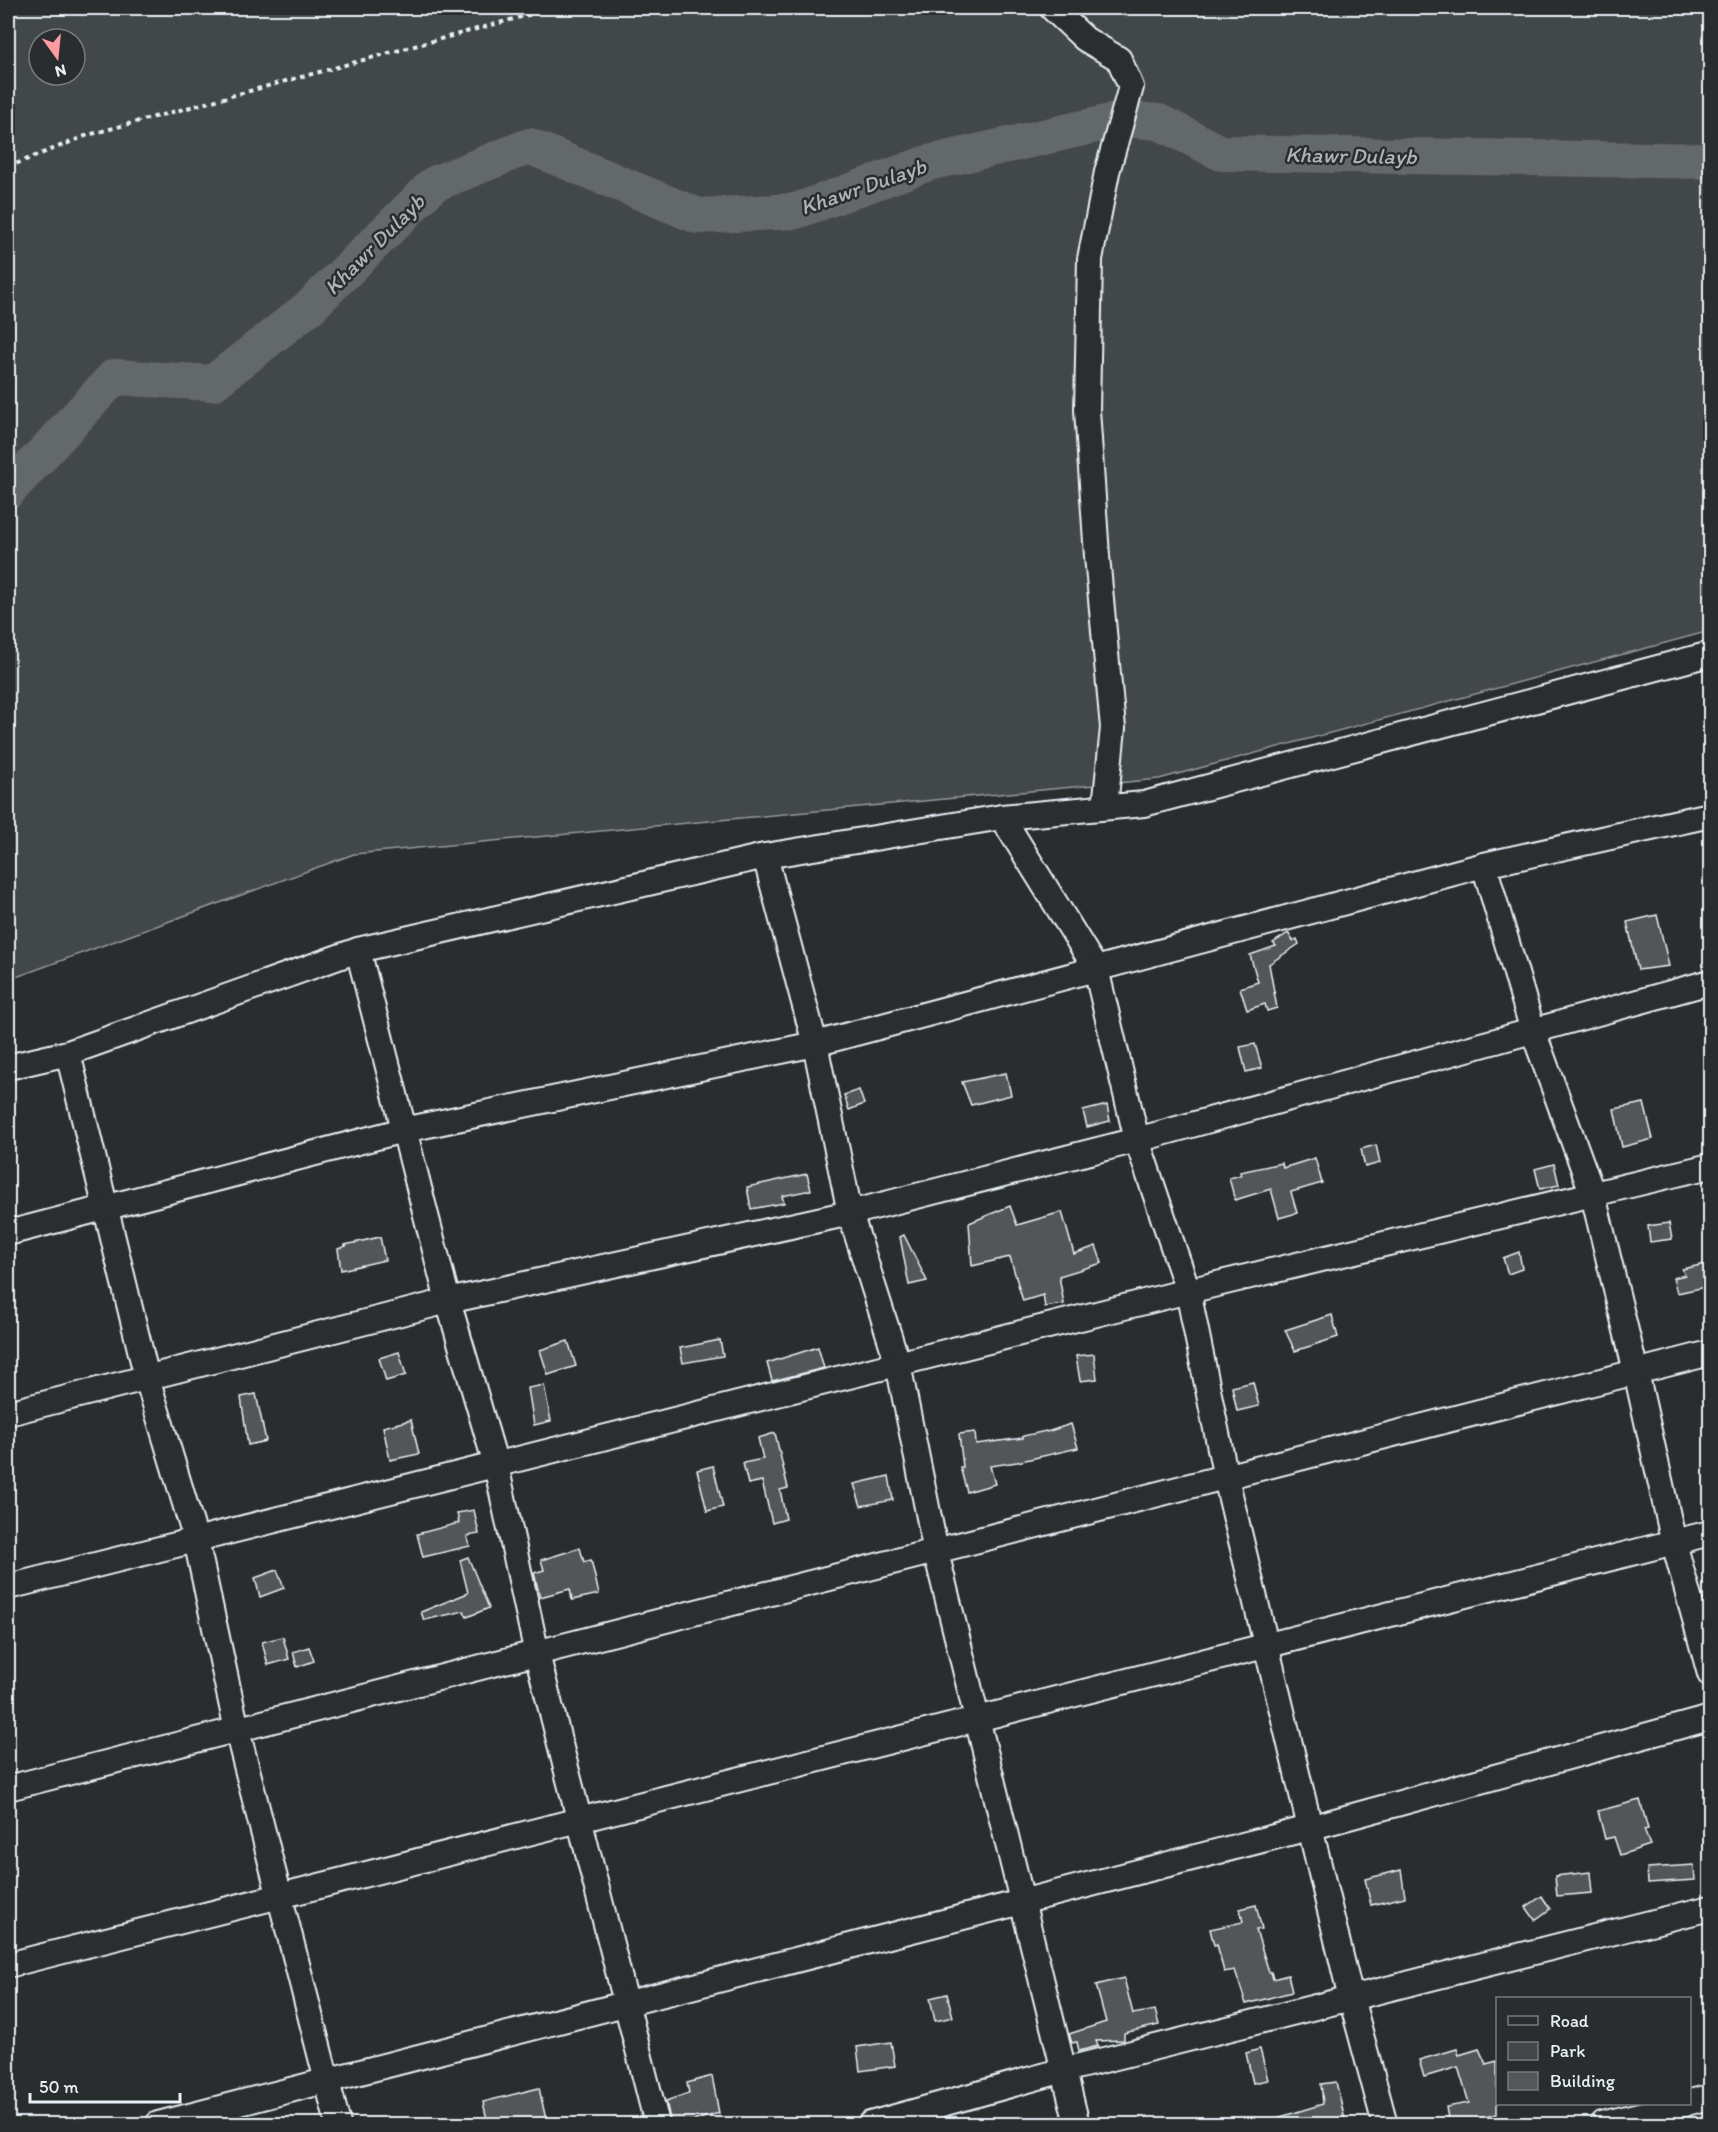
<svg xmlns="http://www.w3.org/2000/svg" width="1718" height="2132" font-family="Itim,sans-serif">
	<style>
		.green { fill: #424648; stroke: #959ca0; stroke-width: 1.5; fill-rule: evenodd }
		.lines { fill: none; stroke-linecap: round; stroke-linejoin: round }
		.river { stroke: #63686b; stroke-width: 36 }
		.building { fill: #535759; stroke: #e8f1f8; stroke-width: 1.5 }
		.minor-casing { stroke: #e8f1f8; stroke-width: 28 }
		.path { stroke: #e8f1f8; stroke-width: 4; stroke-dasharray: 4.5 4.5; stroke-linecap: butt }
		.minor { stroke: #2a2d2e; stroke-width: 24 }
		.labels { text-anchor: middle; stroke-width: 5; stroke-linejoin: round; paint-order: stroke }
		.water-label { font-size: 22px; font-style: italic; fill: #acb3b9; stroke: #2a2d2e }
	</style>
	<rect width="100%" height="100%" fill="#2a2d2e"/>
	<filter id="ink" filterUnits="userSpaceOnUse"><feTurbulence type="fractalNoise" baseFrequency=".0167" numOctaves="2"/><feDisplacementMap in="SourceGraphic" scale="12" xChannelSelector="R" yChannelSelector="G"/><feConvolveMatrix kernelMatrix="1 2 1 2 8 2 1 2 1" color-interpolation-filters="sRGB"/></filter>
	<g filter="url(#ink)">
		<path class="green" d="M8,8H1710V631L1159,779L354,854L8,980ZM39,39H75V75H39Z"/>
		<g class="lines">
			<path class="river" d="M8,491L114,377L213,383L311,306L434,184L529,146L698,216L796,211L928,163L1123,119L1159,122L1221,153L1710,161"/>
		</g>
		<g class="building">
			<path d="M1657,915L1669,966L1638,970L1627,922Z"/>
			<path d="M1288,933L1293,941L1297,939L1299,944L1269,964L1277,1008L1267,1011L1265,1004L1247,1010L1240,988L1258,982L1250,955L1276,946L1273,943Z"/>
			<path d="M1255,1044L1262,1068L1246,1072L1240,1047Z"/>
			<path d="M1006,1073L1011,1095L971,1105L962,1082Z"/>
			<path d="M859,1090L864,1104L849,1110L844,1095Z"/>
			<path d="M1644,1103L1653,1139L1622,1147L1614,1109Z"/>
			<path d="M1107,1105L1110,1121L1087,1127L1083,1111Z"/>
			<path d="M1376,1145L1380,1163L1365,1167L1361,1149Z"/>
			<path d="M1315,1158L1322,1183L1291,1192L1297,1213L1279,1218L1271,1189L1235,1200L1229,1178L1241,1175L1240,1172L1282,1163L1283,1168Z"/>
			<path d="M1554,1164L1559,1185L1540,1189L1535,1169Z"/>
			<path d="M807,1174L811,1190L782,1196L784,1203L751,1209L747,1187Z"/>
			<path d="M1010,1206L1017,1225L1062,1212L1074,1254L1096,1246L1102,1263L1059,1276L1064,1304L1045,1307L1043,1295L1023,1301L1010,1257L972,1266L969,1223Z"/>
			<path d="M1669,1223L1672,1239L1650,1242L1648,1226Z"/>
			<path d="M904,1235L927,1281L909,1285L900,1237Z"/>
			<path d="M380,1237L385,1260L341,1270L338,1249L346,1246L345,1245Z"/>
			<path d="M1519,1252L1522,1269L1508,1274L1503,1258Z"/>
			<path d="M1710,1263V1286L1677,1293L1673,1278L1685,1275L1682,1269Z"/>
			<path d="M1332,1315L1338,1337L1295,1351L1285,1330Z"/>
			<path d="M720,1340L723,1356L683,1363L680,1348Z"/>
			<path d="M568,1341L576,1366L548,1375L540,1350Z"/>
			<path d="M818,1347L824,1368L772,1381L767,1363Z"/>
			<path d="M399,1352L406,1375L386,1381L379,1358Z"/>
			<path d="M1094,1354L1097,1379L1080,1381L1076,1356Z"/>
			<path d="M1253,1382L1259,1406L1237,1411L1232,1387Z"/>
			<path d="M544,1385L551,1421L534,1425L528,1388Z"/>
			<path d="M256,1394L266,1441L248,1445L241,1397Z"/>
			<path d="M411,1420L419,1454L390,1460L383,1427Z"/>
			<path d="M1071,1424L1078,1448L1017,1462L990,1466L995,1484L967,1492L960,1467H963L959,1434L975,1432L976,1444L1023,1438V1436L1046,1431L1047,1432Z"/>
			<path d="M775,1433L788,1488L780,1490L786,1519L772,1523L762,1481L748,1484L743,1463L763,1459L758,1438Z"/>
			<path d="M713,1466L723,1507L707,1511L697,1470Z"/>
			<path d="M889,1476L893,1500L861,1506L854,1484Z"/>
			<path d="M474,1510L479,1534L467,1536L470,1546L423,1557L417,1534L459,1523L457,1513Z"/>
			<path d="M580,1548L584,1562L591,1560L599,1594L572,1600L570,1589L540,1597L534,1573L544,1570L541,1560Z"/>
			<path d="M468,1557L489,1608L467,1617L464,1611L424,1620L421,1612L468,1593L460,1560Z"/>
			<path d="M277,1570L284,1588L260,1597L255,1578Z"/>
			<path d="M283,1637L289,1659L268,1665L262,1642Z"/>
			<path d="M309,1647L314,1661L297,1667L293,1652Z"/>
			<path d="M1640,1800L1648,1829L1644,1830L1650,1845L1620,1855L1614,1837L1605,1839L1598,1811Z"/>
			<path d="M1694,1865L1695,1880L1648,1883L1647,1868Z"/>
			<path d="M1401,1870L1405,1897L1371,1905L1365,1879Z"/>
			<path d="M1590,1872L1592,1893L1557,1896L1555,1876Z"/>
			<path d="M1542,1896L1550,1909L1535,1920L1526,1907Z"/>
			<path d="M1256,1905L1262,1929L1256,1930L1269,1972H1271L1273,1979L1288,1975L1292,1992L1246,2004L1235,1970L1224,1972L1217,1944L1214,1945L1210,1929L1243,1922L1240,1909Z"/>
			<path d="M1124,1978L1133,2014L1155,2010L1159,2025L1124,2033V2040L1096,2041L1098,2046L1079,2051L1077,2042L1072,2043L1069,2034L1106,2022L1096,1985Z"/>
			<path d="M947,1994L953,2017L935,2021L930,1998Z"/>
			<path d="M891,2042L895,2066L860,2071L857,2047Z"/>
			<path d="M1260,2049L1268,2080L1253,2083L1246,2053Z"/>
			<path d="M1457,2049L1459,2055L1479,2049L1486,2064L1497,2061V2114L1471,2121L1472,2124H1449L1446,2107L1469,2103L1458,2067L1424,2077L1419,2060Z"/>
			<path d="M712,2076L719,2113L683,2124H671L666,2101L689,2093L687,2083Z"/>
			<path d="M1336,2082L1346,2124H1268L1267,2121L1323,2104L1321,2084Z"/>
			<path d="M539,2088L547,2124H488L483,2102Z"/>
		</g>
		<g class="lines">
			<defs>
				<g id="minor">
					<path d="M1052,8L1085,39L1119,59L1131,87L1107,172L1090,259L1087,410L1097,556L1113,728L1105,807"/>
					<path d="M1002,817L1096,969L1137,1140L1188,1291L1226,1478L1351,1998L1385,2124"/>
					<path d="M765,856L815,1044L850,1213L898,1364L936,1552L1077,2124"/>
					<path d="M1484,865L1533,1031L1593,1195L1636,1372L1674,1543L1710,1674"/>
					<path d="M358,950L448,1301L496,1465L537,1654L657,2124"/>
					<path d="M68,1053L147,1378L196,1540L237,1730L338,2124"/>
					<path d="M8,1067L68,1053L358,950L765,856L1002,817L1144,804L1710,654"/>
					<path d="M8,1233L404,1130L815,1044L1484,865L1710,815"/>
					<path d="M8,1413L448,1301L850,1213L1137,1140L1710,982"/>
					<path d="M8,1587L1188,1291L1710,1166"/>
					<path d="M8,1788L1710,1353"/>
					<path d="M8,1965L1710,1533"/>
					<path d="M1690,2102L1710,2097"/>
					<path d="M158,2124L1309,1828L1710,1718"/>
					<path d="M870,2124L1064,2070L1710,1908"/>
					<path d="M1602,2124L1685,2104"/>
				</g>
			</defs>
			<use href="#minor" class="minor-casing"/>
			<path class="path" d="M8,167L88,135L554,8"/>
			<use href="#minor" class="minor"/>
		</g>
	</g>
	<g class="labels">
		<g class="water-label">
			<text transform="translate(1351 155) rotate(1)" y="8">Khawr Dulayb</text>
			<text transform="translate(863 186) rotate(-19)" y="8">Khawr Dulayb</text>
			<text transform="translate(374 244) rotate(-45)" y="8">Khawr Dulayb</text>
		</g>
	</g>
	<rect width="1718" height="2132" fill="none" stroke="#2a2d2e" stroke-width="30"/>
	<rect x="15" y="15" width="1688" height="2102" fill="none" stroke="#e8f1f8" stroke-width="2" filter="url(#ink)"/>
	<rect x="1496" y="1997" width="195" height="108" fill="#2a2d2e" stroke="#767b7f" stroke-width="1.5"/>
	<rect x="1508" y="2016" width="30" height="9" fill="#2a2d2e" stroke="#767b7f" stroke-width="1.5"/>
	<text x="1550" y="2027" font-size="18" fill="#e8f1f8">Road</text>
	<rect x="1508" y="2042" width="30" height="18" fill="#424648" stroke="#767b7f" stroke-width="1.5"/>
	<text x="1550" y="2057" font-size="18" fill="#e8f1f8">Park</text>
	<rect x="1508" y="2072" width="30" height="18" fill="#535759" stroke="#767b7f" stroke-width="1.5"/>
	<text x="1550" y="2087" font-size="18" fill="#e8f1f8">Building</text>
	<g transform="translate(57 57) rotate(165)"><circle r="28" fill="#2a2d2e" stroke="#767b7f" stroke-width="1.5"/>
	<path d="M0-4.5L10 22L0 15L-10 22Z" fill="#ff9aa2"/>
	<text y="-9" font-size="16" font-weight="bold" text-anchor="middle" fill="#e8f1f8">N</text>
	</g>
	<path d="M30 2093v9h150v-9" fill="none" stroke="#e8f1f8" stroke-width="3"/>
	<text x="39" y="2093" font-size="18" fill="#e8f1f8" stroke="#2a2d2e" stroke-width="4.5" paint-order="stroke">50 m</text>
</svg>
